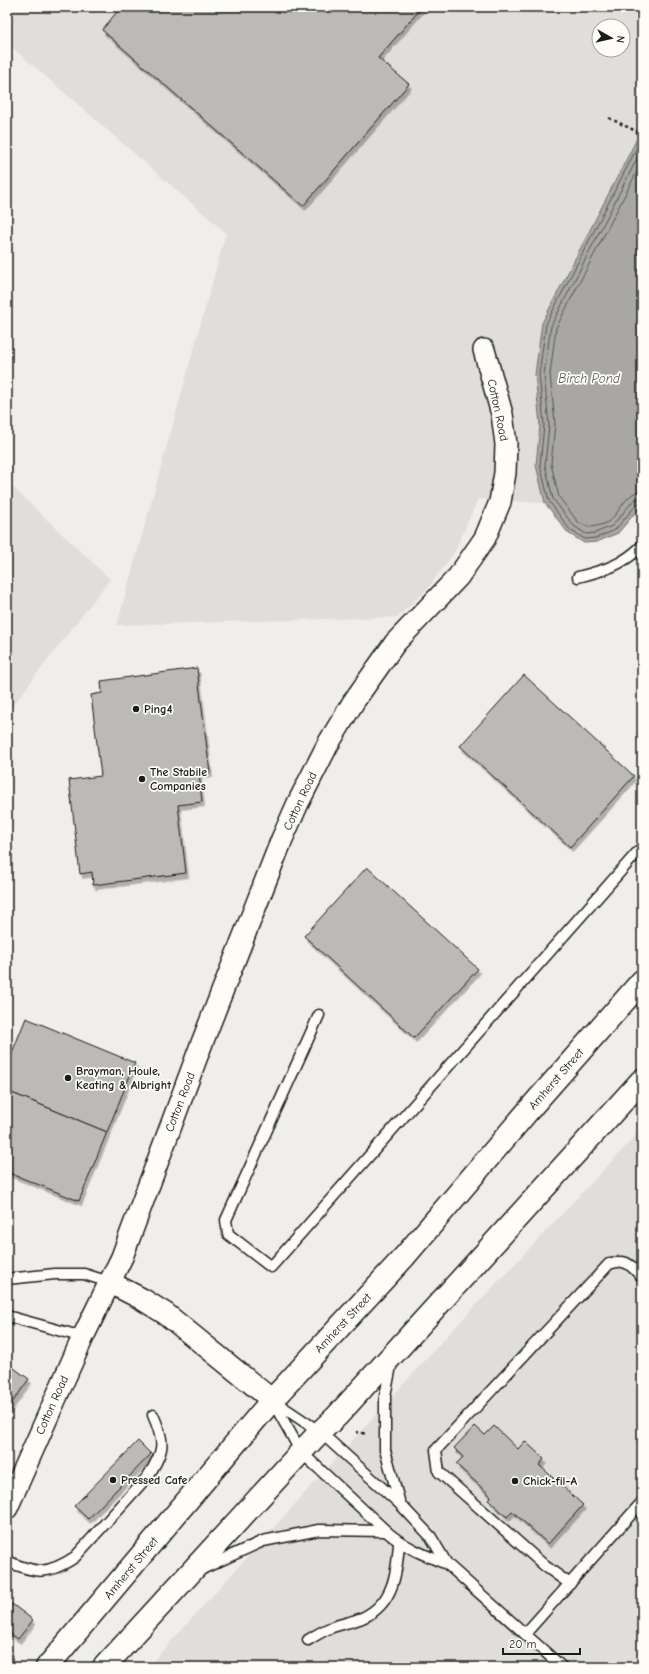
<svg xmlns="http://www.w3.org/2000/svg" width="649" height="1674" font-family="'Comic Neue',sans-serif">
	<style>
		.built { fill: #e0deda; fill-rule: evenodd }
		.water { fill: #a8a7a3; stroke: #706f6d }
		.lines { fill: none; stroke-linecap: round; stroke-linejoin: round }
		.shore { stroke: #545452; stroke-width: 1 }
		.building { fill: #bbbab6; stroke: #1c1c1c; filter: url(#shadow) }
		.lane-casing { stroke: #1c1c1c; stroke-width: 13 }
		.street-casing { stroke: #1c1c1c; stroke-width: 24 }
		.highway-casing { stroke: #1c1c1c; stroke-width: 25 }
		.path { stroke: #1c1c1c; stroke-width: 2.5; stroke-dasharray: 3 3; stroke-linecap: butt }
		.lane { stroke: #fdfcf7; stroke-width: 10 }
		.street { stroke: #fdfcf7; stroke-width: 21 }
		.highway { stroke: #fdfcf7; stroke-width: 22 }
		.poi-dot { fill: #1c1c1c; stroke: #fdfcf7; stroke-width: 1.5 }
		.labels { text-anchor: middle; stroke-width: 3.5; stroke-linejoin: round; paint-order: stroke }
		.street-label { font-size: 12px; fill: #1c1c1c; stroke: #fdfcf7 }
		.poi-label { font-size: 12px; font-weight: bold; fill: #1c1c1c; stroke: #fdfcf7; text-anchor: start }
		.water-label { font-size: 13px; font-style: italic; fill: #5b5b59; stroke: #fdfcf7 }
	</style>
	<defs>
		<filter id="shadow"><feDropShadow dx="2.5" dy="4.5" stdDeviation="0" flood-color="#0004"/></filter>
	</defs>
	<rect width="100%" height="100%" fill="#f0eeea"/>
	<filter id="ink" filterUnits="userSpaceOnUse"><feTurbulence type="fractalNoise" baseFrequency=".025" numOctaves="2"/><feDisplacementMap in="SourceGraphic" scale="8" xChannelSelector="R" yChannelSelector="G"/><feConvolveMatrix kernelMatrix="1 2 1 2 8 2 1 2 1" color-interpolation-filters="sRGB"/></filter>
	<g filter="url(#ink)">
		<g class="built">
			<path d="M7,7H642V129L542,323L535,374L540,425L536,465L545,503L478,499L454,553L428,588L398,617L117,625L226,233L7,43ZM599,26H623V50H599Z"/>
			<path d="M7,482L110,579L7,713Z"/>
			<path d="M642,1129V1667H148L444,1339Z"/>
		</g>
		<path class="water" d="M642,129V505L618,533L597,542L584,543L568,533L545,503L536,465L540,425L535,374L542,323Z"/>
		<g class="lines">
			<g class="shore">
				<path d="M642,138L546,324L539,374L544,425L540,465L549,501L570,530L585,539L596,538L615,530L637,504L642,502"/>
				<path d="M642,149L551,326L544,374L549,425L545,465L553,499L574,526L586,534L595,533L612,526L634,500L642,497"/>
				<path d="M642,162L556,328L550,374L555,424L551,464L559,497L578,522L588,527C594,527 604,525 609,521C621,512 625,492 642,491"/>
			</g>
		</g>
		<g class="building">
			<path d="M121,7H422L378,58L409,84L303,206L102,30Z"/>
			<path d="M197,668L210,773L199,774L202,802L178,805L186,873L93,885L92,872L80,874L69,780L101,776L91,695L102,693L101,681Z"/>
			<path d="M524,675L634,776L570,847L460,746Z"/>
			<path d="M367,867L478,969L414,1038L304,936Z"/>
			<path d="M26,1018L135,1063L107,1132L7,1091V1065Z"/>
			<path d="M7,1091L107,1132L79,1201L7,1172Z"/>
			<path d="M7,1363L29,1379L7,1410Z"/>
			<path d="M475,1426L485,1435L494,1426L518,1449L525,1441L544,1459L539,1465L583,1505L548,1544L512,1511L507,1517L488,1499L491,1496L456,1464L463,1457L454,1448Z"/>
			<path d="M138,1441L151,1454L88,1519L74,1506Z"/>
			<path d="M12,1604L33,1620L18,1639L7,1631V1610Z"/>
		</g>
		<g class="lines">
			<defs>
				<g id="lane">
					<path d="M578,577C605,570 621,566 642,546"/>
					<path d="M319,1015L226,1220L228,1234L271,1267L642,847"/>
					<path d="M7,1279L55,1274H84L109,1282"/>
					<path d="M7,1316L83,1337"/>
					<path d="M392,1361L385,1396V1450L400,1504"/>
					<path d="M272,1400L320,1432L400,1504L431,1537L447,1564L562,1667"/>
					<path d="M273,1402L301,1452L386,1531C404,1547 424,1555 447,1564"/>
					<path d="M7,1561C36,1574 48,1575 75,1557L148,1476C165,1450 165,1443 153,1415"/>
					<path d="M202,1569L263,1541L319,1530L386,1531"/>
					<path d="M570,1584L545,1566L439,1472L436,1450L609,1264C627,1258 630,1265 642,1277"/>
					<path d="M525,1634L642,1502"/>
					<path d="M308,1640C315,1636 322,1631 330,1628C340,1624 352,1622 362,1618C394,1604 397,1572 399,1543"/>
				</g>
				<g id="street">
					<path d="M109,1282L142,1299L166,1314L272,1400"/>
					<path d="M7,1508L83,1337L122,1257L200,1048L282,839L298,803L328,744L354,701L395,643L458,577L485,538L500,502L505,473L506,444L502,414L484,350"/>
				</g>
				<g id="highway">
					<path d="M47,1667L272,1400L405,1256L533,1105L642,981"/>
					<path d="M104,1667L301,1452L320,1432L337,1416L642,1080"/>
				</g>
			</defs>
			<use href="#lane" class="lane-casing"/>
			<use href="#street" class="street-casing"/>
			<use href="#highway" class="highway-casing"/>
			<g class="path">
				<path d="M609,118L642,134"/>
				<path d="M356,1432L367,1434"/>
			</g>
			<use href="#lane" class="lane"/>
			<use href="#street" class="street"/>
			<use href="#highway" class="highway"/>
		</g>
	</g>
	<g class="poi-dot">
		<circle cx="136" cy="709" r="4"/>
		<circle cx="142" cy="779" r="4"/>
		<circle cx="68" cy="1078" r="4"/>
		<circle cx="113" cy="1480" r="4"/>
		<circle cx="515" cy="1481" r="4"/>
	</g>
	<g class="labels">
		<g class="street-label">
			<text transform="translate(498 410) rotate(78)" y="4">Cotton Road</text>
			<text transform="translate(300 801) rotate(-65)" y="4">Cotton Road</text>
			<text transform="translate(556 1079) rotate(-49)" y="4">Amherst Street</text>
			<text transform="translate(180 1102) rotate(-69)" y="4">Cotton Road</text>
			<text transform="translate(343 1323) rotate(-47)" y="4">Amherst Street</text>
			<text transform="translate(52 1405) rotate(-66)" y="4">Cotton Road</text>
			<text transform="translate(131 1568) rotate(-50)" y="4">Amherst Street</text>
		</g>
		<g class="poi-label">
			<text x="144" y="713">Ping4</text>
			<text x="150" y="776">The Stabile<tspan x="150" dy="14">Companies</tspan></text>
			<text x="76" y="1075">Brayman, Houle,<tspan x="76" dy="14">Keating &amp; Albright</tspan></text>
			<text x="121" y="1484">Pressed Cafe</text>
			<text x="523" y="1485">Chick-fil-A</text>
		</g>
		<g class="water-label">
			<text x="589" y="383">Birch Pond</text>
		</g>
	</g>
	<rect width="649" height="1674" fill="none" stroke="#fdfcf7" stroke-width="24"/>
	<rect x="12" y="12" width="625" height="1650" fill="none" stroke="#1c1c1c" stroke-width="1.5" filter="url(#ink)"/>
	<g transform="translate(611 38) rotate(98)"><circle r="19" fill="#fdfcf7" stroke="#a3a29f"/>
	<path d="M0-3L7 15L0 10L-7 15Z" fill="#1c1c1c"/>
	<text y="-6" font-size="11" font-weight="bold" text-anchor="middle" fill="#1c1c1c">N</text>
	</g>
	<path d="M503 1648v6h77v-6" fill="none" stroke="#1c1c1c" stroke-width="2"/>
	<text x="509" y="1648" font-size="12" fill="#1c1c1c" stroke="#fdfcf7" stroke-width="3" paint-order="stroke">20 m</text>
</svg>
